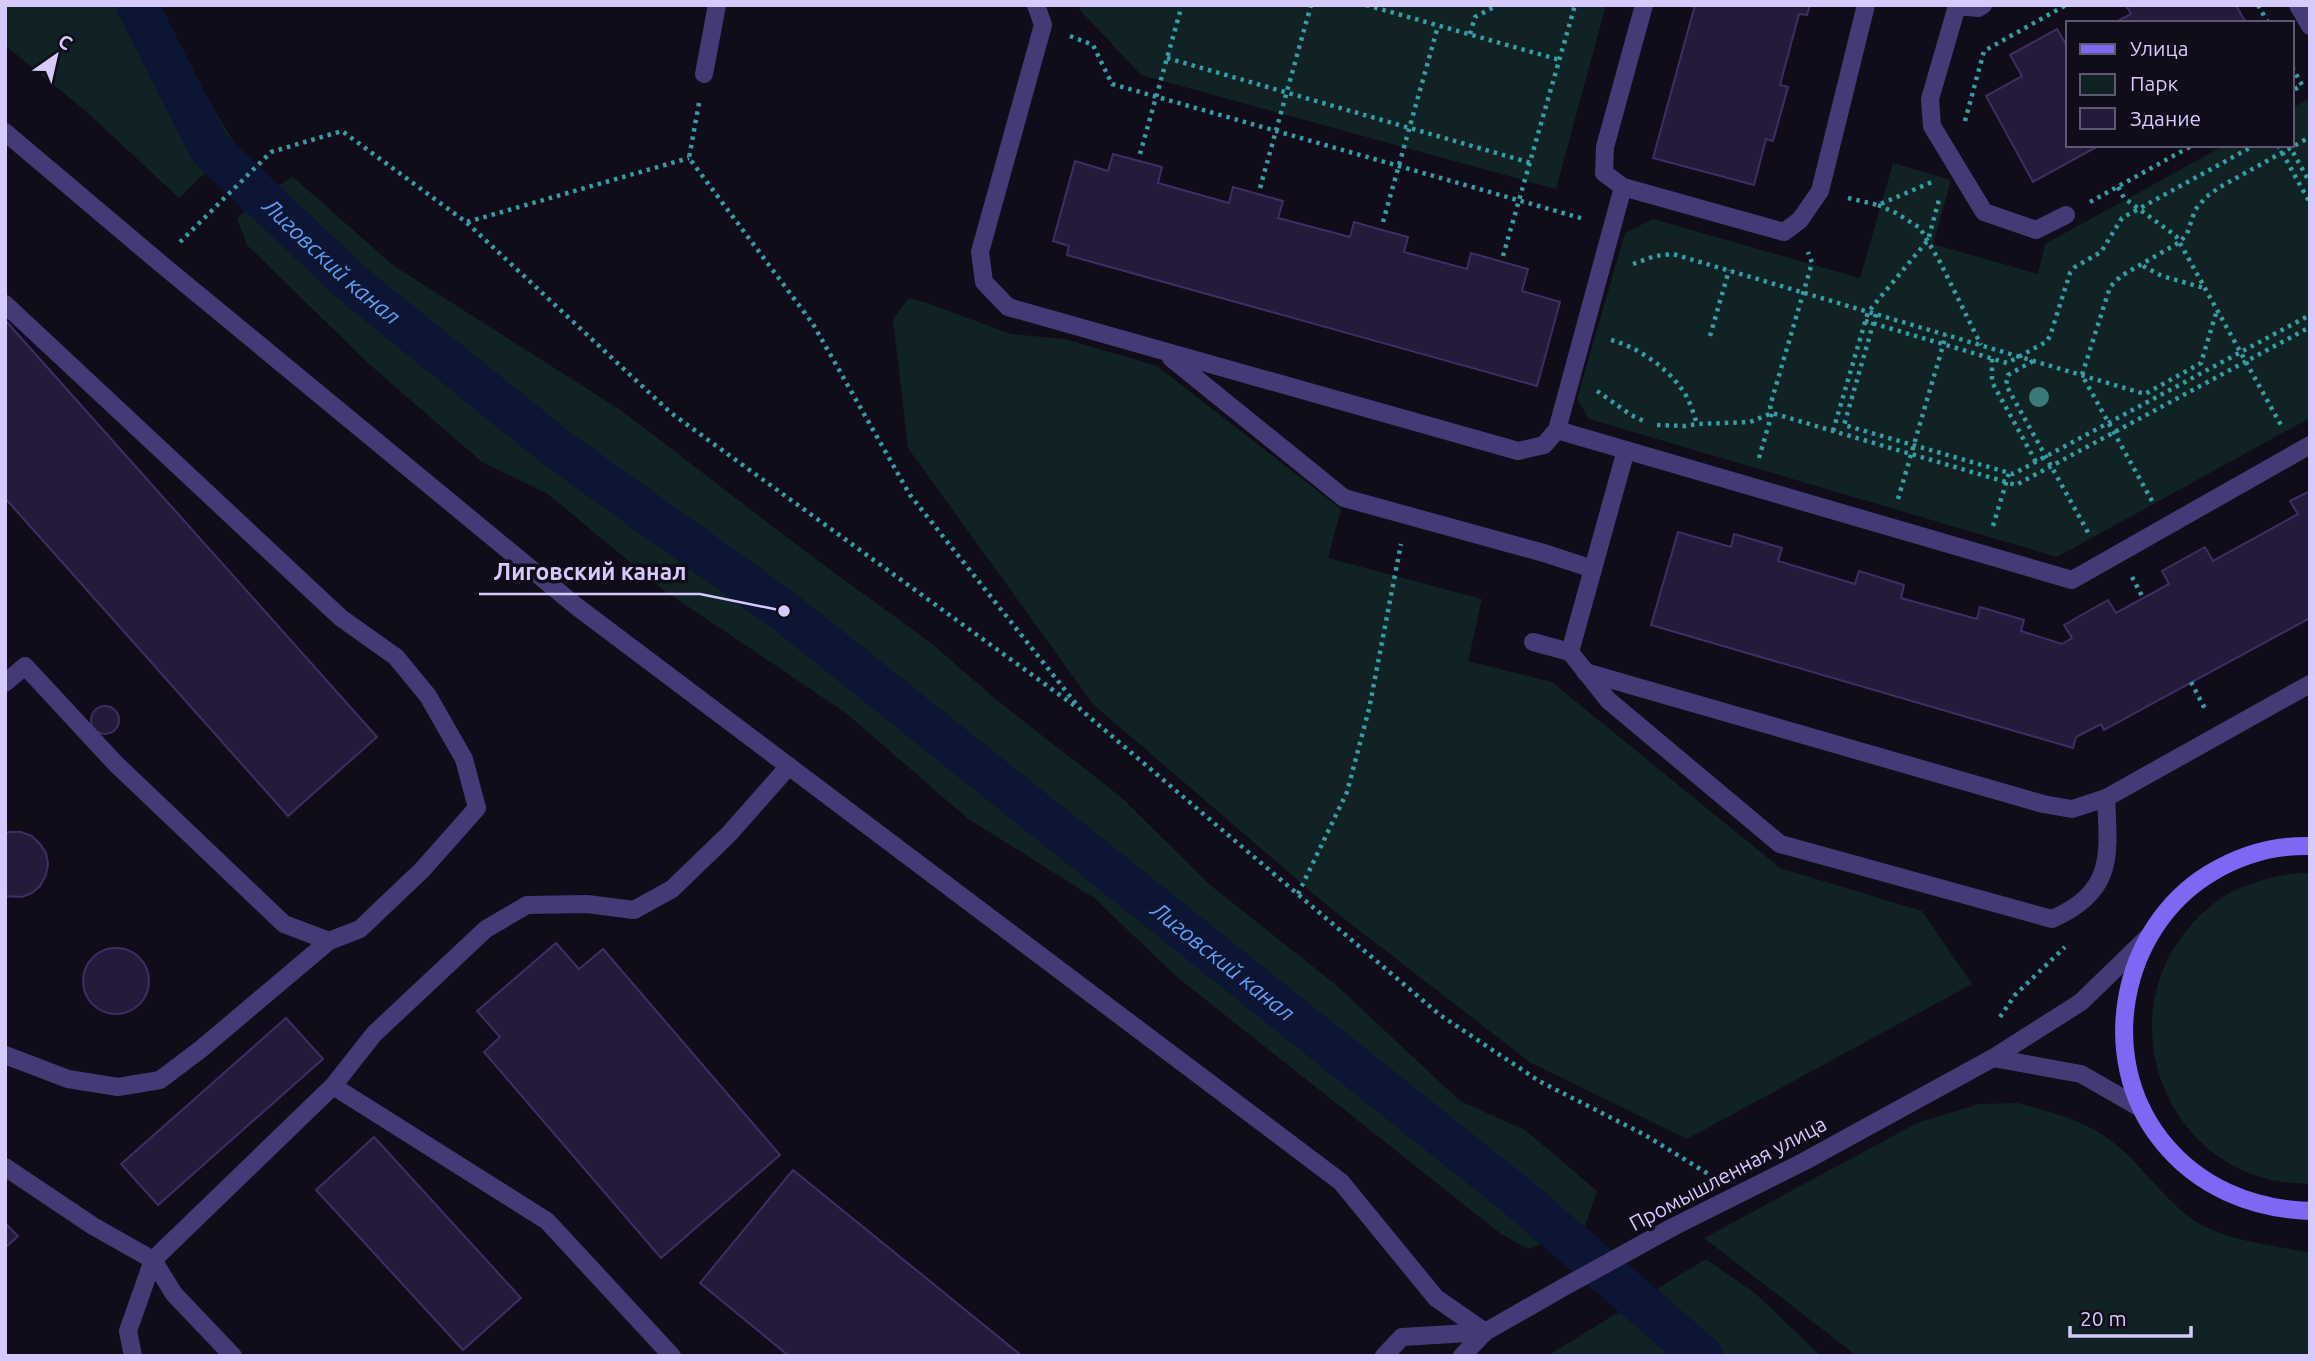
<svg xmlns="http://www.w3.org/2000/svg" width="2315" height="1361" font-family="Ubuntu,sans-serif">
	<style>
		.green { fill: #102224 }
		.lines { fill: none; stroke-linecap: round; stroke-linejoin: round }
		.canal { stroke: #0c1634; stroke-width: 42 }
		.building { fill: #241a3a; stroke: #3f2e64; stroke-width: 2 }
		.path { stroke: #359da3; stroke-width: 4.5; stroke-dasharray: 3.5 5; stroke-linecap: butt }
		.lane { stroke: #443b76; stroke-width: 18 }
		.street { stroke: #443b76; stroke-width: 18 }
		.secondary { stroke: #7c68f3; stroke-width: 18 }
		.tree { fill: #3a7a77 }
		.labels { text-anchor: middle; stroke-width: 7; stroke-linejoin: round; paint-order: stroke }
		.street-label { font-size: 21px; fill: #d5cafb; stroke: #100c1a }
		.water-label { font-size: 23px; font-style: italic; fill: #609ef3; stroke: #100c1a }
		.leader { fill: none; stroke: #d5cafb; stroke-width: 2.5 }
		.callout-dot { fill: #d5cafb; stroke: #100c1a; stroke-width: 2.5 }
		.callout-label { font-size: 23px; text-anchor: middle; font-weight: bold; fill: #d5cafb; stroke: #100c1a; stroke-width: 7; stroke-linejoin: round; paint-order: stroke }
	</style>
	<rect width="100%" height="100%" fill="#100c1a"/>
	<g class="green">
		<path d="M5,5H151L235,144L179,198L88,113L5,45Z"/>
		<path d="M1080,5H1606L1556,189L1141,75L1079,9Z"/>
		<path d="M2310,98V418L2057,557L1589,419L1577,399L1625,233L1653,219L1860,278L1893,163L1951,180L1933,244L2038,274L2045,244L2225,145H2292V108Z"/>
		<path d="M293,177L394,266L622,411L806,552L931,643L999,702L1121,797L1210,885L1335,984L1460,1101L1525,1130L1597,1191L1585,1226L1529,1249L1501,1234L1177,977L1094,898L967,818L846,713L662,589L548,494L482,462L370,365L247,245L237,218L268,192Z"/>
		<path d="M909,298L927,303L1011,334L1065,339L1157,366L1341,509L1328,558L1482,599L1468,661L1552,682L1780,868L1922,911L1972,984L1687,1139L1531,1063L1329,907L1093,704L908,448L893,319Z"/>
		<path d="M2297,873H2310V1184C2292,1183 2274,1182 2257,1176C2161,1144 2120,1022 2180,939C2195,918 2216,898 2240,888C2259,880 2277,876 2297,873Z"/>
		<path d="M2018,1103C2047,1111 2078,1119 2103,1135C2136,1156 2159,1195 2192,1219C2223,1241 2274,1245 2310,1253V1356H1857L1704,1238L1917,1123L1979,1104Z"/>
		<path d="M1706,1259L1756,1294L1821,1356H1547Z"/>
	</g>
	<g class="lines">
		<path class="canal" id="s1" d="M137,5L210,149L353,284L555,447L784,611L1518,1197L1702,1356"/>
	</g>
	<g class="building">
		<path d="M1695,5H1810L1807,15L1799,14L1780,85L1788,87L1773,141L1766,139L1754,185L1653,158Z"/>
		<path d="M2126,5H2236L2246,23H2114L2131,14Z"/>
		<path d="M2057,29L2068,48V145H2100L2033,182L1986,96L2022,76L2010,55Z"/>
		<path d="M1113,154L1162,167L1158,183L1229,203L1233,187L1283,201L1278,218L1350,237L1354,222L1382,230L1408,237L1404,252L1467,269L1471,253L1528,269L1522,291L1560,302L1537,386L1067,255L1069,246L1053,241L1075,161L1108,171Z"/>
		<path d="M5,320L377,737L288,816L5,498Z"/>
		<path d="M2310,491V618L2104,730L2101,724L2076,737L2073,748L1651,625L1678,532L1731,547L1734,534L1782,548L1778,561L1855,584L1859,571L1904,585L1901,598L1977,619L1980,607L2024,620L2021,631L2062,644L2072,638L2064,625L2108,600L2116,613L2169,584L2162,571L2205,547L2213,561L2298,514L2290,501Z"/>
		<circle cx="105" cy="720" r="14"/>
		<path d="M10,832H21L32,836L40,844L46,853L48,864L46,875L40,886L32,893L22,897L5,896V833Z"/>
		<path d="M556,943L579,969L603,949L780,1155L661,1258L484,1052L500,1037L477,1011Z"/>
		<circle cx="116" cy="981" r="33"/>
		<path d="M286,1018L323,1059L158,1205L121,1164Z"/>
		<path d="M374,1137L521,1298L463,1350L316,1190Z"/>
		<path d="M793,1170L1022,1356H789L700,1283Z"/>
		<path d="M5,1223L18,1236L5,1248Z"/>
	</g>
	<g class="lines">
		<g class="path">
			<path d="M1366,5L1560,60"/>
			<path d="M2258,5L2268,23"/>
			<path d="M1470,34L1475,17L1498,5"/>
			<path d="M1070,36L1093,45L1112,84L1584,219"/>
			<path d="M1167,58L1531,163"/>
			<path d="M2292,67L2302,85L2292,91"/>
			<path d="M699,103L689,158L813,324L910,495L1081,710L1440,1015L1539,1081L1645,1135L1710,1175"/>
			<path d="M1965,121L1984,51L2066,5"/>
			<path d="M2278,145L2310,203"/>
			<path d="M2289,145L2310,183"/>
			<path d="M1140,154L1182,5"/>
			<path d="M2118,187L2124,198L2176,236L2282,427"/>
			<path d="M1260,188L1311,5"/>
			<path d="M1848,198L1878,205L1932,182"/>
			<path d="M2090,202L2193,145"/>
			<path d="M1878,205L1896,213L1920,228L1940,262L1981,345"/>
			<path d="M467,222L689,158"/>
			<path d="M1383,222L1438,26"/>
			<path d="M180,242L271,152L342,131L466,222L671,413L1075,706"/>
			<path d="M1503,256L1575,5"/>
			<path d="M1633,264L1655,256L1673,254L2145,394L2201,363L2217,310"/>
			<path d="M2143,266L2162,276L2204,288"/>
			<path d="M1876,314L1844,425L2013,474L2310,315"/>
			<path d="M1865,321L2007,363L2046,342L2050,336L2070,273L2075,267L2101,252L2122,218L2255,145"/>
			<path d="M1710,336L1729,270"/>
			<path d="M1611,340C1637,347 1665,366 1681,388C1689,398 1693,412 1697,424"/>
			<path d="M1992,359V382L2036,462"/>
			<path d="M2033,361L2008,375L2006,385L2090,536"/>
			<path d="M1597,391L1631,415L1646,422"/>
			<path d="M1657,425L1685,426L1697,424L1750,422L1772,413L2016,485L2310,327"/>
			<path d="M1833,431L1868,312L1928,240L1940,196"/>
			<path d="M1759,458L1772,413L1770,406L1812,263L1808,252"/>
			<path d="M1898,499L1946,335"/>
			<path d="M2152,501L2082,375L2110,287L2121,276L2180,242L2187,234L2195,210L2206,197L2220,187L2310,137"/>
			<path d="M1993,526L2009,473"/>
			<path d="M2132,577L2143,598"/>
			<path d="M2191,682L2205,709"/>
			<path d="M1298,894L1347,792L1369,709L1401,544"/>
			<path d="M2000,1017L2015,995L2065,947"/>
		</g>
		<g class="lane">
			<path d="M1036,5L1043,25L980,252L984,282L1008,307L1518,451L1544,445L1557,430L1623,187"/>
			<path d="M1644,5L1605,147L1604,173L1623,187L1784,232L1800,220L1820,191L1866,5"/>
			<path d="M1983,5L1978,8L1957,6L1930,99L1932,126L1984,212L2036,230L2066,215"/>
			<path d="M2298,5L2310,26"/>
			<path d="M704,74L717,5"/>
			<path d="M5,304L341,618L396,657L428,696L464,759L477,808L422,870L360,929L329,941L284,924L116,764L25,666L5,683"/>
			<path d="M1171,358L1344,498L1544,553L1593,569"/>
			<path d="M1557,430L2072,580L2310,445"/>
			<path d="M1626,450L1570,652L1608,700L1780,844L2052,919C2114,892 2109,856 2106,798"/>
			<path d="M1533,642L1570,652"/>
			<path d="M1585,672L2043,804L2072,809L2106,798L2310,684"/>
			<path d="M5,1055L68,1079L118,1087L160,1080L201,1049L329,941"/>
			<path d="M333,1086L547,1221L672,1356"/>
			<path d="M5,1167L93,1226L153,1260L174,1294L233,1356"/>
			<path d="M133,1356L128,1331L153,1260L333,1086L374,1034L486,929L527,905L587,904L634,910L672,889L729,834L789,766"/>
			<path d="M1384,1356L1402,1337L1485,1332"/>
		</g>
		<g class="street">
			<path d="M5,132L160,263L576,606L1341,1182L1436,1298L1485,1332"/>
			<path d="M1993,1058L2081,1074L2142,1109"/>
			<path d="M1462,1356L1485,1332L1564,1287L1673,1227L1803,1162L1993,1058L2081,1002L2148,937"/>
		</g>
		<path class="secondary" d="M2310,846C2273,845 2240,855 2209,874C2120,929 2096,1058 2161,1140C2198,1187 2252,1209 2310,1211"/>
	</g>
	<circle class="tree" cx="2039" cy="397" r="10"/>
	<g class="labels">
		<g class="street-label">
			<text transform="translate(1728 1174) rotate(-28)" y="7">Промышленная улица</text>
		</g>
		<g class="water-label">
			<text dy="8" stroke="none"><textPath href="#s1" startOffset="327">Лиговский канал</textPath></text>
			<text dy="8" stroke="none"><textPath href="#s1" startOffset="1461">Лиговский канал</textPath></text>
		</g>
	</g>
	<path class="leader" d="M784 611L700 594H479"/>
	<circle class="callout-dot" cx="784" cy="611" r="7"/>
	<g class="callout-label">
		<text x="590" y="580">Лиговский канал</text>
	</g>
	<rect width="2315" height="1361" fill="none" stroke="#d5cafb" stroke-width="14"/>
	<rect x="2066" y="21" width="228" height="126" fill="#100c1a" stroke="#5f5874" stroke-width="2"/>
	<rect x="2080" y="44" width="35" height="10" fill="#7c68f3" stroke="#5f5874" stroke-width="2"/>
	<text x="2130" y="56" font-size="21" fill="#d5cafb">Улица</text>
	<rect x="2080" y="74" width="35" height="21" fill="#102224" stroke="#5f5874" stroke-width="2"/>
	<text x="2130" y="91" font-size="21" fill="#d5cafb">Парк</text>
	<rect x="2080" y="108" width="35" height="21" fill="#241a3a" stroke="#5f5874" stroke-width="2"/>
	<text x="2130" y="126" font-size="21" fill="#d5cafb">Здание</text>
	<g transform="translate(56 56) rotate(34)" stroke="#100c1a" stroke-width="5" paint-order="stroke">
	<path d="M0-5L12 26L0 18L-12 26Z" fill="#d5cafb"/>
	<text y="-10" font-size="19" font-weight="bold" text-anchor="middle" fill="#d5cafb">С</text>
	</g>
	<path d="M2070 1326v10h121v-10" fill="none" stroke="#d5cafb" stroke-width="3.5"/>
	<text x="2080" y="1326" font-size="21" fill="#d5cafb" stroke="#100c1a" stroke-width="5" paint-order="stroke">20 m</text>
</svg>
